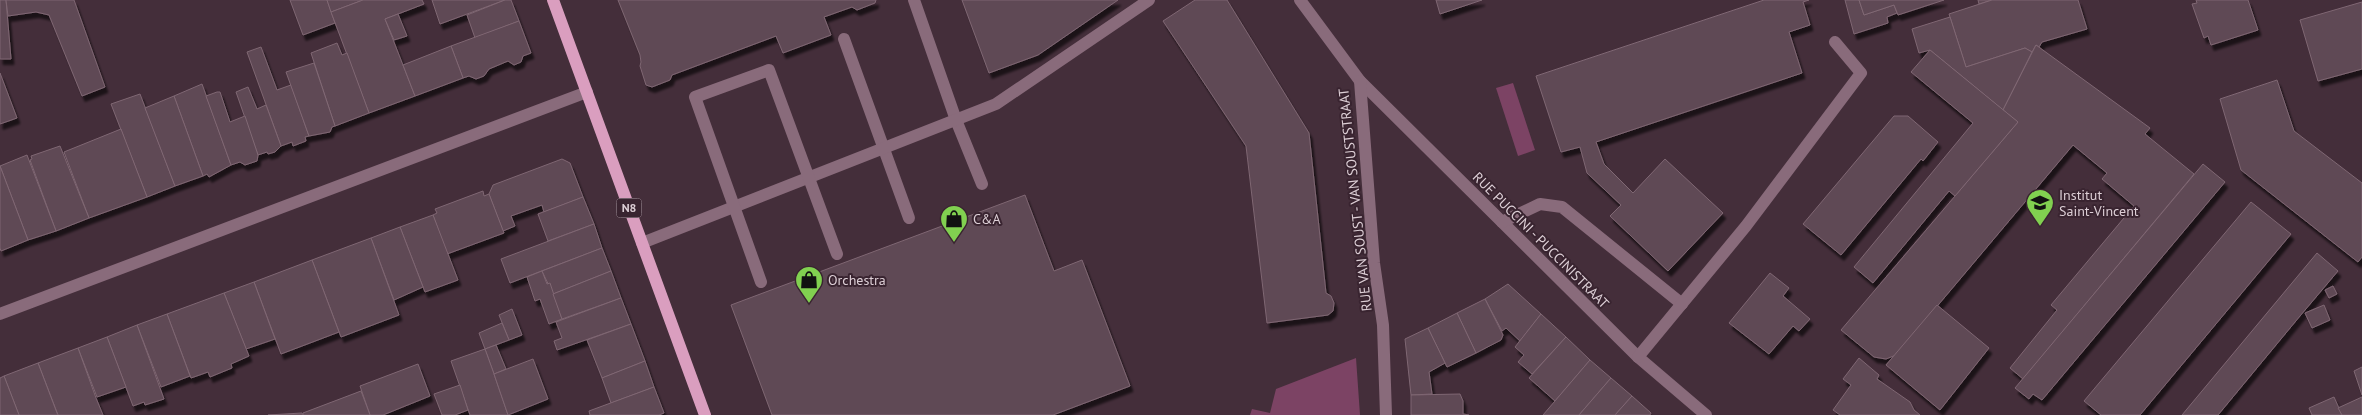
<svg xmlns="http://www.w3.org/2000/svg" width="2362" height="415" font-family="'PT Sans',sans-serif">
	<style>
		.green { fill: #7c4364 }
		.building { fill: #5f4854; stroke: #7f6773; filter: url(#shadow) }
		.lines { fill: none; stroke-linecap: round; stroke-linejoin: round }
		.minor { stroke: #896b7b; stroke-width: 12 }
		.major { stroke: #da9ebf; stroke-width: 12 }
		.labels { text-anchor: middle; stroke-width: 4; stroke-linejoin: round; paint-order: stroke }
		.shield { fill: #392430; stroke: #ac9ca4; stroke-width: 1 }
		.shield-label { font-size: 12px; font-weight: bold; fill: #ddcfd6 }
		.poi-label { font-size: 14px; fill: #ddcfd6; stroke: #392430; text-anchor: start }
		.street-label { font-size: 14px; fill: #ddcfd6; stroke: #392430 }
	</style>
	<defs>
		<filter id="shadow"><feDropShadow dx="3" dy="5.5" stdDeviation="1" flood-color="#0009"/></filter>
	</defs>
	<rect width="100%" height="100%" fill="#442e3a"/>
	<g class="green">
		<path d="M1513,83L1535,150L1518,156L1496,88Z"/>
		<path d="M1356,358L1360,415H1250L1252,409L1270,413L1276,389Z"/>
	</g>
	<g class="building">
		<path d="M0,0H6L11,59H0Z"/>
		<path d="M6,0H74L105,87L82,96L49,15L36,12L8,16Z"/>
		<path d="M290,0H327L335,23L303,35Z"/>
		<path d="M327,0H363L331,12Z"/>
		<path d="M363,0H422L424,4L385,19L415,96L369,113L331,12Z"/>
		<path d="M432,0H505L440,24Z"/>
		<path d="M505,0H511L519,21L475,38L467,15Z"/>
		<path d="M618,0H876L875,3L857,10L852,7L824,17L831,35L783,53L776,36L672,75L670,80L652,87L646,85L640,66L641,62L640,55Z"/>
		<path d="M962,0H1118L1038,55L989,73Z"/>
		<path d="M1195,0H1227L1309,133L1326,293L1331,296L1334,303L1333,311L1328,315L1267,323L1246,146L1163,21Z"/>
		<path d="M1436,0H1482L1440,14Z"/>
		<path d="M1764,0H1809L1803,2L1810,25L1789,32L1802,73L1596,142L1604,164L1633,193L1665,159L1723,213L1668,271L1610,216L1621,205L1587,173L1580,147L1561,152L1536,76Z"/>
		<path d="M1845,0H1859L1864,15L1894,5L1897,13L1887,17L1888,23L1854,34Z"/>
		<path d="M1859,0H1944L1898,15L1894,5L1864,15Z"/>
		<path d="M1978,0H1992L1979,4Z"/>
		<path d="M1992,0H2078L2087,29L2042,42L2039,47L2036,45L2032,52L2025,48L1966,67L1949,14Z"/>
		<path d="M2196,0H2248L2258,30L2211,45L2208,36L2204,38L2192,4L2197,3Z"/>
		<path d="M2362,2V69L2318,81L2300,20Z"/>
		<path d="M398,14L407,36L394,40L385,19Z"/>
		<path d="M1950,17L1966,67L2025,48L2032,52L2003,110L1930,50L1919,53L1912,29Z"/>
		<path d="M519,21L531,53L523,56L521,62L514,65L508,61L489,69L484,76L476,79L469,76L463,78L451,46Z"/>
		<path d="M337,43L342,55L347,53L369,113L335,126L311,53Z"/>
		<path d="M2036,45L2150,128L2145,134L2194,174L2023,379L2010,368L2057,310L2051,305L2134,206L2102,179L2107,173L2073,145L1896,355L1886,359L1874,357L1841,330L2018,122L2003,110Z"/>
		<path d="M451,46L463,78L415,96L403,65Z"/>
		<path d="M261,47L277,90L291,85L309,136L305,137L306,141L293,146L292,142L281,146L247,52Z"/>
		<path d="M1930,50L2018,122L1955,196L1949,191L1873,283L1854,267L1973,123L1911,72Z"/>
		<path d="M314,63L335,126L332,127L330,132L309,136L286,72Z"/>
		<path d="M0,73L17,118L0,124Z"/>
		<path d="M2277,80L2294,131L2362,183V257L2358,262L2241,170L2220,99Z"/>
		<path d="M202,84L231,165L209,177L207,174L203,176L174,96Z"/>
		<path d="M248,87L257,109L266,105L281,146L275,152L268,154L267,152L258,155L236,92Z"/>
		<path d="M217,92H220L230,122L245,116L258,155L257,161L245,165L240,162L231,165L206,96Z"/>
		<path d="M140,94L175,186L147,197L111,104Z"/>
		<path d="M174,96L203,176L175,186L145,108Z"/>
		<path d="M1894,116H1908L1938,142L1923,161L1921,159L1841,255L1803,224Z"/>
		<path d="M121,129L147,197L89,218L64,152Z"/>
		<path d="M60,146L89,218L56,231L30,160L32,159L31,156Z"/>
		<path d="M27,155L56,231L28,240L0,166Z"/>
		<path d="M562,159L570,163L583,197L544,212L542,205L511,216L515,226L503,231L489,194L493,185Z"/>
		<path d="M2203,164L2225,182L2042,400L2033,394L2029,399L2015,388Z"/>
		<path d="M0,166L28,240L1,251L0,248Z"/>
		<path d="M483,191L484,196L489,194L504,233L447,254L433,215L437,213L435,209Z"/>
		<path d="M1025,195L1054,271L1082,260L1130,386L1053,415H772L731,305Z"/>
		<path d="M583,197L594,224L548,241L538,214Z"/>
		<path d="M2251,202L2291,234L2140,415H2101L2084,401Z"/>
		<path d="M433,215L458,280L425,292L400,227Z"/>
		<path d="M594,224L602,248L510,283L501,259Z"/>
		<path d="M400,227L423,287L394,300L371,238Z"/>
		<path d="M371,238L399,315L341,337L312,260Z"/>
		<path d="M602,248L611,271L553,294L542,271Z"/>
		<path d="M2317,253L2338,271L2300,316L2218,415H2182Z"/>
		<path d="M312,260L339,332L281,354L254,282Z"/>
		<path d="M542,271L547,284L550,283L562,319L549,324L540,299L535,301L527,277Z"/>
		<path d="M611,271L621,298L562,319L553,294Z"/>
		<path d="M1770,273L1789,288L1783,296L1810,319L1799,331L1793,326L1769,354L1729,323Z"/>
		<path d="M254,282L275,339L246,349L224,293Z"/>
		<path d="M1508,284L1541,314L1520,341L1506,328L1502,331L1485,299Z"/>
		<path d="M2333,286L2337,294L2329,298L2325,290Z"/>
		<path d="M224,293L249,356L231,364L232,368L210,377L208,372L191,378L167,314Z"/>
		<path d="M621,298L631,324L557,350L554,341L562,338L556,322Z"/>
		<path d="M1485,299L1503,335L1501,340L1476,353L1457,313Z"/>
		<path d="M1937,305L1989,348L1940,410L1886,365Z"/>
		<path d="M2324,305L2330,320L2312,328L2305,313Z"/>
		<path d="M512,309L522,335L509,340L499,315Z"/>
		<path d="M1457,313L1476,353L1447,367L1428,328Z"/>
		<path d="M167,314L190,376L161,387L137,325Z"/>
		<path d="M1541,314L1566,337L1532,374L1518,362L1524,355L1515,347Z"/>
		<path d="M502,323L509,340L485,349L479,333Z"/>
		<path d="M631,324L645,361L602,378L587,340Z"/>
		<path d="M137,325L164,399L145,405L144,402L133,406L107,337Z"/>
		<path d="M1428,328L1445,363L1429,372L1432,394L1411,395L1405,339Z"/>
		<path d="M107,337L126,387L97,397L78,348Z"/>
		<path d="M1566,337L1590,360L1555,401L1529,378Z"/>
		<path d="M496,345L506,369L494,374L485,349Z"/>
		<path d="M78,348L96,398L103,415H58L38,363Z"/>
		<path d="M485,349L494,374L508,415H470L451,361Z"/>
		<path d="M1859,358L1879,375L1877,379L1910,402L1914,410L1920,415H1840L1833,410L1851,385L1843,379Z"/>
		<path d="M533,359L548,399L508,415L494,374Z"/>
		<path d="M1590,360L1611,378L1579,415H1543Z"/>
		<path d="M645,361L654,387L611,403L602,378Z"/>
		<path d="M38,363L57,413L58,415H19L4,376Z"/>
		<path d="M418,364L430,396L383,415H370L360,386Z"/>
		<path d="M2362,367V395L2354,371Z"/>
		<path d="M4,376L19,415H0V378Z"/>
		<path d="M1611,378L1632,396L1615,415H1579Z"/>
		<path d="M460,385L468,410L455,415H442L434,394Z"/>
		<path d="M654,387L664,413L659,415H590L589,411Z"/>
		<path d="M361,391L370,415H303V413Z"/>
		<path d="M1460,394L1463,401V414L1469,415H1411V395Z"/>
		<path d="M1632,396L1651,413L1650,415H1615Z"/>
		<path d="M2334,397L2342,415H2312L2309,408Z"/>
		<path d="M2362,397V415H2342L2338,408Z"/>
		<path d="M302,413L303,415H268Z"/>
	</g>
	<g class="lines">
		<g class="minor">
			<path d="M914,0L956,120L982,184"/>
			<path d="M1300,0L1360,81L1638,357L1706,415"/>
			<path d="M844,39L909,218"/>
			<path d="M1360,81L1374,263L1383,325L1386,415"/>
			<path d="M1502,222L1540,204L1562,207L1682,304"/>
			<path d="M642,243L996,104L1149,0"/>
			<path d="M761,282L695,97L769,70L837,254"/>
			<path d="M0,314L587,92"/>
			<path d="M1638,357L1746,226L1861,73L1835,42"/>
		</g>
		<path class="major" d="M553,0L705,415"/>
	</g>
	<defs>
		<symbol id="school-pin" viewBox="-11 -11 22 30"><path d="M0 17L-7.5 6A9.5 9.5 0 1 1 7.5 6Z" fill="#81d050" stroke="#392430"/><path d="M0-5L7-2L0 1L-7-2ZM-4 1L0 2.5L4 1V4Q0 6-4 4Z" fill="#111"/></symbol>
		<symbol id="shop-pin" viewBox="-11 -11 22 30"><path d="M0 17L-7.5 6A9.5 9.5 0 1 1 7.5 6Z" fill="#81d050" stroke="#392430"/><path d="M-5-2.5h2.3a2.7 3.5 0 0 1 5.4 0H5L5.5 6h-11ZM-1.5-2.5h3a1.5 2.3 0 0 0-3 0Z" fill="#111"/></symbol>
	</defs>
	<g fill-rule="evenodd">
		<use href="#school-pin" x="2024" y="187" width="32" height="43"/>
		<use href="#shop-pin" x="938" y="203" width="32" height="43"/>
		<use href="#shop-pin" x="793" y="264" width="32" height="43"/>
	</g>
	<g class="labels">
		<rect class="shield" x="616.5" y="198.5" width="25" height="19" rx="4"/>
		<g class="shield-label">
			<text x="629" y="212">N8</text>
		</g>
		<g class="poi-label">
			<text x="2059" y="200">Institut<tspan x="2059" dy="16">Saint-Vincent</tspan></text>
			<text x="973" y="224">C&amp;A</text>
			<text x="828" y="285">Orchestra</text>
		</g>
		<g class="street-label">
			<text transform="translate(1355 200) rotate(-96)" y="5">RUE VAN SOUST - VAN SOUSTSTRAAT</text>
			<text transform="translate(1541 240) rotate(45)" y="5">RUE PUCCINI - PUCCINISTRAAT</text>
		</g>
	</g>
</svg>
